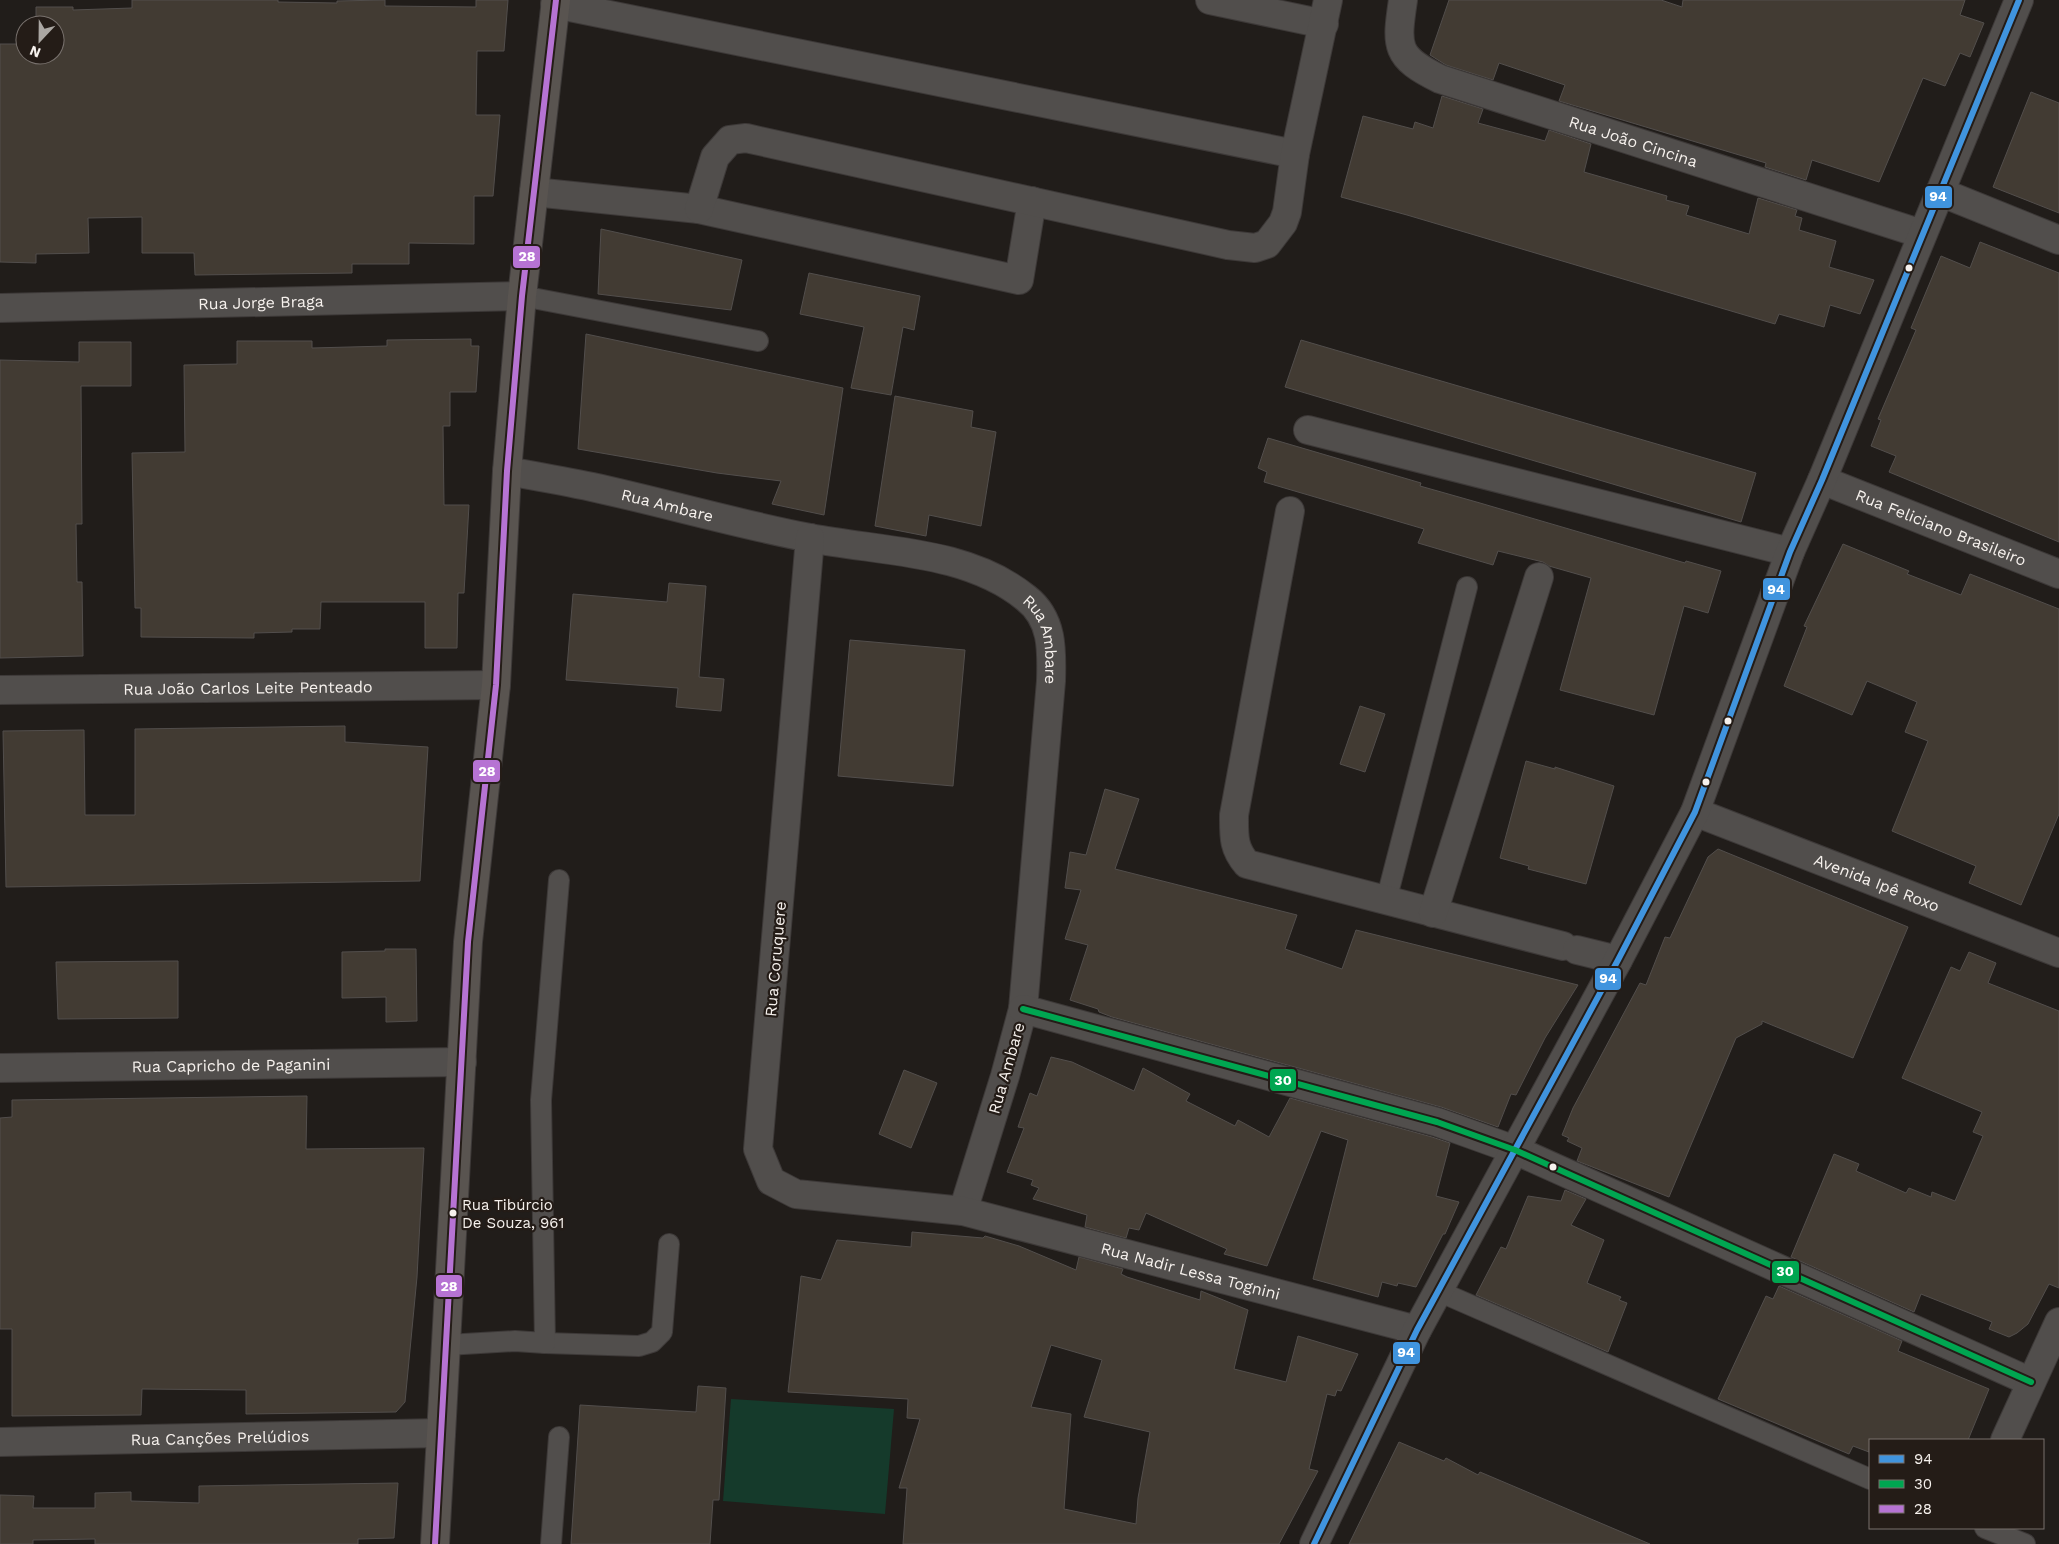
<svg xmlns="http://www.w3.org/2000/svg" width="2059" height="1544" font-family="'Work Sans',sans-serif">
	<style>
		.green { fill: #153a2b }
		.building { fill: #423b33; stroke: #524e4c; fill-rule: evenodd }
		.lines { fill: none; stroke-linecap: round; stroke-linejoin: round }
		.service-casing { stroke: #3d3938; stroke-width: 22 }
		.minor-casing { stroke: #3d3938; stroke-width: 30 }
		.tertiary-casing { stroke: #3d3938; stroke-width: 30 }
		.secondary-casing { stroke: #3d3938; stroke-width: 30 }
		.service { stroke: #514e4c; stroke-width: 20 }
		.minor { stroke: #514e4c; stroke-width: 28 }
		.tertiary { stroke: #514e4c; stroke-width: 28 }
		.secondary { stroke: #595450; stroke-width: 28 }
		.bus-1-casing { stroke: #241c17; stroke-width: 10 }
		.bus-2-casing { stroke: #241c17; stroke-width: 10 }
		.bus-3-casing { stroke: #241c17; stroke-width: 10 }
		.bus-1 { stroke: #4094de; stroke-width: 6 }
		.bus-2 { stroke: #00a651; stroke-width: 6 }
		.bus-3 { stroke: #b673d3; stroke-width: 6 }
		.bus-dot { fill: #f6f1ed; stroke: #241c17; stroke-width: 2 }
		.labels { text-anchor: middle; stroke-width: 4.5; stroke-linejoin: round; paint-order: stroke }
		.bus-label { font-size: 15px; fill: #f6f1ed; stroke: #241c17; text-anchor: start }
		.street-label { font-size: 16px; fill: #f6f1ed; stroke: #241c17 }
		.line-badge { stroke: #241c17; stroke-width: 2 }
		.badge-label { font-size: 14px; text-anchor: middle; font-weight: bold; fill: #fff }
	</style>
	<rect width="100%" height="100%" fill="#211d1a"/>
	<path class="green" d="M731,1399L894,1409L885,1514L723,1501Z"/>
	<g class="building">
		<path d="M132,0H278V2L337,3V1L385,0V6L476,7V0H508L504,51H477L476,115H500L493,196H474V244L409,243V264H352V273L195,275L194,253H142V217L88,218L89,253L36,254V263L0,262V44H25V55H55V25H36V7H73V10L132,8Z"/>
		<path d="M1449,0H1661L1682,7L1683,0H1965L1960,15L1984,23L1970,57L1960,53L1945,86L1923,78L1879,182L1812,160L1806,180L1765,167L1766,163L1559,101L1565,85L1499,63L1493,80L1446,65L1430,55Z"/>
		<path d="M2031,92L2059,103V213L1993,187Z"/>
		<path d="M1442,96L1483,109L1478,123L1545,141L1549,130L1591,144L1584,172L1667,196L1666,200L1689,206L1686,215L1749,234L1758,198L1797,210L1795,216L1802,218L1799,230L1836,241L1829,267L1874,280L1860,314L1830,305L1824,327L1779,314L1775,324L1407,215L1341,197L1363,116L1413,129L1415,122L1433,128Z"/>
		<path d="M601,229L742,260L731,310L598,294Z"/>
		<path d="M1980,242L2059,273V542L1889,472L1896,456L1871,446L1881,420L1878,419L1916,330L1911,328L1941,256L1970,268Z"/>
		<path d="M809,273L920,296L914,330L903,327L891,395L851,388L864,327L800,314Z"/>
		<path d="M586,334L843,388L824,515L772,504L781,481L717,473L578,449Z"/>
		<path d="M471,339V346H479L476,392H450V426H443L444,505H469L464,593H458L457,648H425V602H321L320,629H292V632L254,633V638L141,637V608H135L132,453L185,452L184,365L237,364V341H312V348L387,346V340Z"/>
		<path d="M1301,340L1756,473L1741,522L1285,387Z"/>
		<path d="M79,342H131V386H81L82,524H76L77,582H82L83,656L0,658V360L79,362Z"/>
		<path d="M895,396L973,411L971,427L996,432L981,526L929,515L926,536L875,526Z"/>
		<path d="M1268,438L1421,483L1420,486L1480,503L1685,563L1686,561L1721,571L1708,613L1684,606L1654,715L1560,690L1591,578L1549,566L1543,562L1498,551L1493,565L1418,543L1424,529L1264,482L1267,472L1258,468Z"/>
		<path d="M1843,544L1909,571L1907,574L1961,595L1970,574L2059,609V814L2021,905L1969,883L1976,866L1892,831L1928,741L1905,732L1917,702L1867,681L1852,715L1784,686L1807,627L1804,626Z"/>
		<path d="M669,583L706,586L699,677L724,679L721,711L676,707L678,688L566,680L573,594L667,602Z"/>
		<path d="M850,640L965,650L953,786L838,776Z"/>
		<path d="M1360,706L1385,714L1365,772L1340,764Z"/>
		<path d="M345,726V742L428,747L420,881L6,887L3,731L84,730L85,815H135V729Z"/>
		<path d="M1526,761L1555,769V767L1614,786L1586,884L1528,869L1529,866L1500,858Z"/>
		<path d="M1105,789L1139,799L1115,869L1297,915L1285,949L1342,969L1356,930L1578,985L1545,1038L1516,1095L1511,1094L1498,1127L1441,1107L1112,1017L1099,1012L1098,1009L1070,1000L1088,945L1065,939L1081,890L1065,888L1070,852L1086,855Z"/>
		<path d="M1718,849L1908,927L1853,1058L1762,1021V1024L1736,1038L1669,1197L1577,1161L1582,1148L1567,1141L1569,1138L1562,1135L1573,1108L1640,983L1646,985L1665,937L1670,938L1708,857Z"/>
		<path d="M385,949H416L417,1021L386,1022V997L342,998V952L385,951Z"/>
		<path d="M1969,952L1996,963L1988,983L2059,1011V1288L2049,1284L2028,1324L2017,1333L2009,1337L1989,1329L1992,1322L1921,1294L1914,1312L1791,1257L1834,1154L1859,1164L1856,1171L1906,1193L1909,1188L1931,1197L1932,1192L1955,1201L1983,1136L1973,1132L1982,1112L1902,1078L1951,967L1960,971Z"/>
		<path d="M178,961V1018L58,1019L56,962Z"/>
		<path d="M1051,1057L1072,1062L1134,1091L1143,1068L1190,1094L1186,1101L1235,1126L1238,1120L1269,1137L1290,1098L1432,1137L1450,1143L1436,1196L1459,1202L1445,1234H1443L1416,1287L1398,1283L1397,1286L1382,1282L1378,1297L1313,1279L1348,1140L1321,1131L1267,1266L1224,1254L1227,1249L1146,1213L1139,1230L1129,1228L1126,1238L1085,1227L1087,1215L1033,1199L1039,1188L1031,1185L1033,1180L1007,1172L1024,1128L1018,1127L1030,1093L1037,1096Z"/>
		<path d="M904,1070L937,1083L911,1148L879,1134Z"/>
		<path d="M307,1096L306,1149L424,1148L417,1277L405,1402L396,1412L246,1414V1390L142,1389L141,1415L12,1416V1329H0V1118L12,1117V1100Z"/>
		<path d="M1565,1190L1586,1199L1571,1225L1604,1240L1587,1283L1621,1297L1619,1300L1627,1303L1608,1352L1476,1295L1501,1247L1506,1249L1528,1196L1561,1201Z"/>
		<path d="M912,1232L983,1238L985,1236L1019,1246L1076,1270L1079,1257L1123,1269L1121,1274L1127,1277L1200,1300L1201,1291L1248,1310L1234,1369L1286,1382L1298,1336L1358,1354L1341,1391L1337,1390L1335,1396L1327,1394L1309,1469L1318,1471L1279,1544H903L907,1488H899L920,1419L907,1418L908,1399L788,1392L801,1276L821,1280L837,1240L911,1247ZM1051,1345L1102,1360L1084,1417L1150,1432L1138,1498L1136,1524L1064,1509L1071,1414L1031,1407Z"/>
		<path d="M1779,1286L1902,1341L1898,1351L1989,1389L1968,1440H1870L1869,1452L1853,1446L1849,1454L1718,1399L1766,1296L1773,1299Z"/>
		<path d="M698,1386L726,1388L719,1500H713L710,1544H571L580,1405L696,1412Z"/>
		<path d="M1399,1442L1444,1461L1446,1458L1478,1475L1480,1472L1650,1544H1349Z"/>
		<path d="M398,1483L394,1538L358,1539V1544H95V1539L33,1540V1544H0V1495L34,1496L33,1508H95V1493L131,1492V1501L199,1503V1486Z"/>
	</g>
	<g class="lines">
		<defs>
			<g id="service">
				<path d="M522,296L758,341"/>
				<path d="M1386,901L1467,587"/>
				<path d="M1438,1291L1870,1479"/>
				<path d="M545,1343L639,1346L652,1342L662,1332L669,1244"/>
				<path d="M447,1345L515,1341L545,1343L541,1100L559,880"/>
				<path d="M1985,1528L2025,1544"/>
				<path d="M551,1544L559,1437"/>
			</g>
			<g id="minor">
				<path d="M1210,0L1324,24"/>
				<path id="s1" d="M1403,0C1396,47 1395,57 1440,79L1922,234"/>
				<path d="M555,4L1295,154"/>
				<path d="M534,192L699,209L1019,280L1032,201"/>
				<path d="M1940,192L2059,240"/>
				<path d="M699,209L715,157L730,140L746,138L1228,245L1255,248L1267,244L1283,223L1287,212L1295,154L1328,0"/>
				<path id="s2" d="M0,308L522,296"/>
				<path d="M1308,430L1790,552"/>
				<path id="s3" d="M507,471C535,476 564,481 592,487C665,503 737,524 810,538C882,552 967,550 1026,598C1053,619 1052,650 1051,681L1023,1009L1005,1076L963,1211"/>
				<path id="s4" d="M1822,480L2059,574"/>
				<path d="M1290,511L1234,815C1234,836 1233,848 1247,864L1563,946"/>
				<path id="s5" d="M810,538L758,1149L771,1181L796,1194L963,1211L1417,1330"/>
				<path id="s6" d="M0,690L496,685"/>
				<path d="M1433,913L1539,577"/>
				<path d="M1577,950L1618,960"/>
				<path d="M1023,1009L1437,1122L1515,1150L2031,1382"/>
				<path id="s7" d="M0,1068L462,1062"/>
				<path d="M2005,1440L2059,1322"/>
				<path id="s8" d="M0,1442L441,1433"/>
			</g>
			<g id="tertiary">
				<path id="s9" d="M1695,812L2059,953"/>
				<path d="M1314,1544L1417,1330L1618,960L1695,812L1790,552L1822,480L2019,0"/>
			</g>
			<path id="secondary" d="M435,1544L468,942L496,685L507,471L522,296L556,0"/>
		</defs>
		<use href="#service" class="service-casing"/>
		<use href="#minor" class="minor-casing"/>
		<use href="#tertiary" class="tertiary-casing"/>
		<use href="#secondary" class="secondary-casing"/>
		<use href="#service" class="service"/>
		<use href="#minor" class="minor"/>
		<use href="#tertiary" class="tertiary"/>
		<use href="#secondary" class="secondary"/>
		<defs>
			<path id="bus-1" d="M1314,1544L1417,1330L1618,960L1695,812L1790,552L1822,480L2019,0"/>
			<path id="bus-2" d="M1023,1009L1437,1122L1515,1150L2031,1382"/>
			<path id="bus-3" d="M435,1544L468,942L496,685L507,471L522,296L556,0"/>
		</defs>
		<use href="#bus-1" class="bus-1-casing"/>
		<use href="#bus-2" class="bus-2-casing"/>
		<use href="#bus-3" class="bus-3-casing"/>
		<use href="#bus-1" class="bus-1"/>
		<use href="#bus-2" class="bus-2"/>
		<use href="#bus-3" class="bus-3"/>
	</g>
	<g class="bus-dot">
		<circle cx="1909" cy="268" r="4.5"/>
		<circle cx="1728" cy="721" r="4.5"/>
		<circle cx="1706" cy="782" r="4.5"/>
		<circle cx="1553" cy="1167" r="4.5"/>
		<circle cx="453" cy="1213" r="4.5"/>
	</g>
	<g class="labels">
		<g class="bus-label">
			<text x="462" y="1210">Rua Tibúrcio<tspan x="462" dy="18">De Souza, 961</tspan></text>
		</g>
		<g class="street-label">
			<text dy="6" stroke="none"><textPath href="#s1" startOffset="302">Rua João Cincina</textPath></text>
			<text dy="6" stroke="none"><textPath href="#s2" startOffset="261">Rua Jorge Braga</textPath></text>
			<text dy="6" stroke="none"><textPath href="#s3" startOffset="164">Rua Ambare</textPath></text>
			<text dy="6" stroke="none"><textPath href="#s4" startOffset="128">Rua Feliciano Brasileiro</textPath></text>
			<text dy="6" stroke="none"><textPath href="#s3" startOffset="584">Rua Ambare</textPath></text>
			<text dy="6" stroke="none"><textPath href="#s6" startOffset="248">Rua João Carlos Leite Penteado</textPath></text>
			<text dy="6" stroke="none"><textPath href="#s9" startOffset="195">Avenida Ipê Roxo</textPath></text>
			<text transform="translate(775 959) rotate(-85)" y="6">Rua Coruquere</text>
			<text dy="6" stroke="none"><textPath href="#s7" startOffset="231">Rua Capricho de Paganini</textPath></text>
			<text transform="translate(1006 1068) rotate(-74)" y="6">Rua Ambare</text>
			<text dy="6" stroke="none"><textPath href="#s5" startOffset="1079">Rua Nadir Lessa Tognini</textPath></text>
			<text dy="6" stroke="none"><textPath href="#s8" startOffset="220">Rua Canções Prelúdios</textPath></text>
		</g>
	</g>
	<g class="line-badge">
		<rect x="1924" y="185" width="29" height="24" rx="5" fill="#4094de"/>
		<rect x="512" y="245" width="29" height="24" rx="5" fill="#b673d3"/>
		<rect x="1762" y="577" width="29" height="24" rx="5" fill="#4094de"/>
		<rect x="472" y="759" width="29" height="24" rx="5" fill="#b673d3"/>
		<rect x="1594" y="967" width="28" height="24" rx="5" fill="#4094de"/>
		<rect x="1269" y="1068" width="28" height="24" rx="5" fill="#00a651"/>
		<rect x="1771" y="1260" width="29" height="24" rx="5" fill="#00a651"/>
		<rect x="435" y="1274" width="28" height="24" rx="5" fill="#b673d3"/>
		<rect x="1392" y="1341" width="29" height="24" rx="5" fill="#4094de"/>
	</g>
	<g class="badge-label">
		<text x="1938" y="201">94</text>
		<text x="527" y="261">28</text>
		<text x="1776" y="594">94</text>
		<text x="487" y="776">28</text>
		<text x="1608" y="983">94</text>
		<text x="1283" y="1085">30</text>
		<text x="1785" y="1276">30</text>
		<text x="449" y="1291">28</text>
		<text x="1406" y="1357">94</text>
	</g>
	<rect x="1869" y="1439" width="175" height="90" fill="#241c17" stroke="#78716d"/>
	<rect x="1879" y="1455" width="25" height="8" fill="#4094de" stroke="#78716d"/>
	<text x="1914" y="1464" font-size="15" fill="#f6f1ed">94</text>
	<rect x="1879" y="1480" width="25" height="8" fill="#00a651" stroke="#78716d"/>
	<text x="1914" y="1489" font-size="15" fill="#f6f1ed">30</text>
	<rect x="1879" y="1505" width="25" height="8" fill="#b673d3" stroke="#78716d"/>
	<text x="1914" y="1514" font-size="15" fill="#f6f1ed">28</text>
	<g transform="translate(40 40) rotate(202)"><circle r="24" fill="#241c17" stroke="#78716d"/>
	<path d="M0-4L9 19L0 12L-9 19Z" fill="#aba7a3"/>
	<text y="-8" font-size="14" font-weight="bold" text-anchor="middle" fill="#f6f1ed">N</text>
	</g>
</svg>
